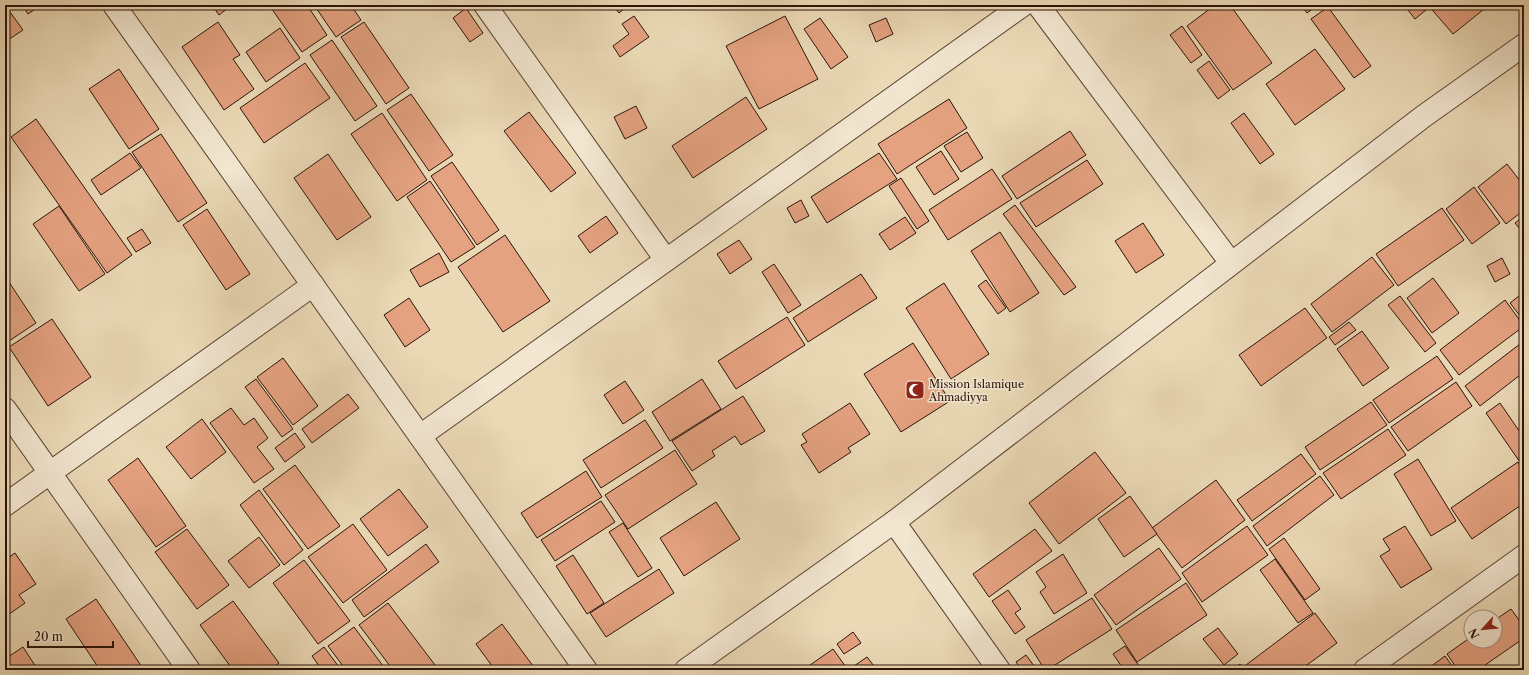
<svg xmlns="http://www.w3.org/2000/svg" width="1529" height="675" font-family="'Libre Caslon Text',serif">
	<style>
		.building { fill: #e5a281; stroke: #2a140a }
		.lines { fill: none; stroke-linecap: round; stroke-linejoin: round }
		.minor-casing { stroke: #5a4535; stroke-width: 24 }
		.tertiary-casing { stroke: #5a4535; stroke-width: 24 }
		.minor { stroke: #f2e6d0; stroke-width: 22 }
		.tertiary { stroke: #f2e6d0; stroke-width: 22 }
		.labels { text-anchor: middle; stroke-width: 3; stroke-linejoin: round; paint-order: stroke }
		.poi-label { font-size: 11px; fill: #2a140a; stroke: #f2e6d0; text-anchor: start }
	</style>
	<rect width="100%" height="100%" fill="#ebd9b6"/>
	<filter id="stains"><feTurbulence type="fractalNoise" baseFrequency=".005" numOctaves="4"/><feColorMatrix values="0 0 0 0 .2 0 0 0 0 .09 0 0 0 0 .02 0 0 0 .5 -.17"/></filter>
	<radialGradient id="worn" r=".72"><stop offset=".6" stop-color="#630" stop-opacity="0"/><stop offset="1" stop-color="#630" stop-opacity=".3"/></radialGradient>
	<g class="building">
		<path d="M5,5L23,30L5,42Z"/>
		<path d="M22,5H41L28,14Z"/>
		<path d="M212,5H232L219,15Z"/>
		<path d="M269,5H307L327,35L302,52Z"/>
		<path d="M314,5H351L361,20L336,37Z"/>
		<path d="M613,5H629L619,13Z"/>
		<path d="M1215,5H1230L1272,63L1233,90L1187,26Z"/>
		<path d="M1301,5H1318L1307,13Z"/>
		<path d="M1404,5H1422L1426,10L1415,19Z"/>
		<path d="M1428,5H1479L1483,10L1453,34Z"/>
		<path d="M1328,7L1371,66L1354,78L1311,19Z"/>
		<path d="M466,8L483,33L470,42L453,18Z"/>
		<path d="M634,16L649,37L620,57L613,46L629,34L622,24Z"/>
		<path d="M785,16L818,79L759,109L726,46Z"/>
		<path d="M820,18L848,57L831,69L804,29Z"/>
		<path d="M886,18L893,34L876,42L869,25Z"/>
		<path d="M218,22L240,55L233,59L254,89L224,110L182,47Z"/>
		<path d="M364,22L409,88L386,104L341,37Z"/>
		<path d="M1182,26L1202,55L1191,63L1170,35Z"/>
		<path d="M280,28L300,58L266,82L246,52Z"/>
		<path d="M332,40L377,106L355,121L310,55Z"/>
		<path d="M1315,49L1345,89L1295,125L1266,84Z"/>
		<path d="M1209,61L1230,90L1218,99L1197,70Z"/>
		<path d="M305,63L330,98L264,143L240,108Z"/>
		<path d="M119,69L159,129L129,149L89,89Z"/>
		<path d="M411,94L453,155L429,171L387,110Z"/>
		<path d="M746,97L767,129L693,178L672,146Z"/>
		<path d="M949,99L967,128L897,174L878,144Z"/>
		<path d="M636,106L647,128L625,139L614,117Z"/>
		<path d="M529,112L576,173L551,192L504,131Z"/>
		<path d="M382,113L427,180L397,201L351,134Z"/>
		<path d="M1244,113L1274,154L1260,164L1231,123Z"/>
		<path d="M36,119L132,255L107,273L11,137Z"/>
		<path d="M1070,131L1086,155L1017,199L1002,176Z"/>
		<path d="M967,132L983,158L961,172L944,146Z"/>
		<path d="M161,134L207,203L178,222L132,152Z"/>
		<path d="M941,151L959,179L934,195L916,167Z"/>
		<path d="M130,153L141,168L101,195L91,180Z"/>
		<path d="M879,153L897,179L827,223L811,197Z"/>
		<path d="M328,154L371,217L337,240L294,178Z"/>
		<path d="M1087,160L1103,184L1036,227L1020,203Z"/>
		<path d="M452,162L499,230L477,245L431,176Z"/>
		<path d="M1507,164L1524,186V210L1506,224L1478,187Z"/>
		<path d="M992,169L1012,199L948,240L929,210Z"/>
		<path d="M901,178L929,221L917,229L889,186Z"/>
		<path d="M430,181L475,247L451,262L407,197Z"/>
		<path d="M1474,187L1500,223L1472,244L1446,209Z"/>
		<path d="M801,200L809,216L795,223L787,208Z"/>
		<path d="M1015,205L1076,287L1064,295L1003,214Z"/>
		<path d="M59,206L105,274L79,291L33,224Z"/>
		<path d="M1442,208L1464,240L1398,286L1376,254Z"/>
		<path d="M207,209L250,274L226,290L183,225Z"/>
		<path d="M606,216L618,233L590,253L578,236Z"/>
		<path d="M1524,216V234L1515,223Z"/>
		<path d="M905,217L916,233L890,250L879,234Z"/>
		<path d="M1143,223L1164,255L1136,273L1115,241Z"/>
		<path d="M142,229L151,243L136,252L127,238Z"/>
		<path d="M1000,232L1039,293L1010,312L971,251Z"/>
		<path d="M505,235L550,301L503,332L458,267Z"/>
		<path d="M739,240L752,259L730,274L717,254Z"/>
		<path d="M439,253L449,272L420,287L410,270Z"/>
		<path d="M1372,257L1394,285L1332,332L1311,304Z"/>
		<path d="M1502,258L1510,274L1495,282L1487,266Z"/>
		<path d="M774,264L801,305L788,313L762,272Z"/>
		<path d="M861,274L877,298L808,342L793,318Z"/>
		<path d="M5,276L36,323L6,343L5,341Z"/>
		<path d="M1433,278L1459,313L1432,333L1407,298Z"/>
		<path d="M986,280L1006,308L998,314L978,286Z"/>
		<path d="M944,283L989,354L951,379L906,308Z"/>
		<path d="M1524,292V321L1510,303Z"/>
		<path d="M1400,296L1436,343L1425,352L1388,305Z"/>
		<path d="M409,298L430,330L405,347L384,315Z"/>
		<path d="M1505,300L1524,326L1459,375L1440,350Z"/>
		<path d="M1305,308L1327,338L1261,386L1239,355Z"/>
		<path d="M787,317L805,345L736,389L718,361Z"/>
		<path d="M52,319L91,377L48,406L9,347Z"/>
		<path d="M1349,322L1356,330L1335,345L1329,337Z"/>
		<path d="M1362,331L1389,368L1363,386L1337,349Z"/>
		<path d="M1524,341V372L1480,406L1465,386Z"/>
		<path d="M913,343L950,401L901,432L864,374Z"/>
		<path d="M1437,356L1453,379L1389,423L1373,400Z"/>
		<path d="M283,358L318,406L293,425L257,377Z"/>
		<path d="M256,379L293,429L282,437L245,387Z"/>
		<path d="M702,379L721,409L670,441L652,412Z"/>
		<path d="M625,381L644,410L623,424L604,395Z"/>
		<path d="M1456,382L1472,406L1408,451L1391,427Z"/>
		<path d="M348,394L359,408L312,443L302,429Z"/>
		<path d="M743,396L765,431L741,445L735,436L712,451L715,456L692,471L672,441Z"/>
		<path d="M1371,402L1387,425L1320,470L1305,447Z"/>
		<path d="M850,403L870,434L848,448L851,452L819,473L801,445L807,442L802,434Z"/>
		<path d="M1500,403L1524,438V468L1486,413Z"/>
		<path d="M231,408L244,425L254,418L268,438L257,447L274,469L254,483L210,423Z"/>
		<path d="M202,419L226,452L191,479L166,447Z"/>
		<path d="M645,420L663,448L601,488L583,460Z"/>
		<path d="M1388,429L1406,455L1341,499L1323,473Z"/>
		<path d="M295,433L305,447L285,462L275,448Z"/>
		<path d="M675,450L697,484L628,529L605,495Z"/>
		<path d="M1095,452L1126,493L1059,544L1029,503Z"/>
		<path d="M1301,454L1316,474L1252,521L1237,500Z"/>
		<path d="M138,458L186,526L156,547L108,480Z"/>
		<path d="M1418,459L1456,521L1431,536L1394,474Z"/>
		<path d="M1518,462L1524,471V503L1472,539L1451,508Z"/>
		<path d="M295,465L340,526L308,549L263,489Z"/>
		<path d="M586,471L602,497L537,538L521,513Z"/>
		<path d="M1320,476L1334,495L1267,546L1253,526Z"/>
		<path d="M1216,480L1245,520L1182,568L1152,528Z"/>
		<path d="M399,489L428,527L388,556L360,519Z"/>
		<path d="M259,490L303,550L284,565L240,505Z"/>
		<path d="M1130,496L1157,534L1124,557L1098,519Z"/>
		<path d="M601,501L615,522L555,561L541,540Z"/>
		<path d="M716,502L740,539L684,576L660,538Z"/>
		<path d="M623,523L652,568L638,577L609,532Z"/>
		<path d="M353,524L387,570L343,603L308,557Z"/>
		<path d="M1247,526L1268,555L1202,602L1182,573Z"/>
		<path d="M1405,526L1432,569L1401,588L1380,556L1390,550L1383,539Z"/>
		<path d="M187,529L229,585L197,609L155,552Z"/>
		<path d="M1035,529L1052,551L989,597L973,574Z"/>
		<path d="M259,537L280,565L249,588L228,561Z"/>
		<path d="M1284,538L1320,589L1305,600L1269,549Z"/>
		<path d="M426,544L439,562L364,617L352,600Z"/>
		<path d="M1159,548L1181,579L1116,625L1094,595Z"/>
		<path d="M15,553L36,584L19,595L25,603L5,617V560Z"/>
		<path d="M1063,554L1087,593L1054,614L1040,592L1046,587L1036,572Z"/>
		<path d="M573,555L604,603L587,614L556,566Z"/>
		<path d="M1275,559L1313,613L1298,623L1260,570Z"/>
		<path d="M304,560L350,621L318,644L273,583Z"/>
		<path d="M659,569L674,593L606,637L590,613Z"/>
		<path d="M1186,583L1207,615L1137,662L1116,630Z"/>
		<path d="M1008,590L1021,609L1015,613L1025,627L1015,634L992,601Z"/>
		<path d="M1092,598L1112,629L1047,670H1045L1026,640Z"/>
		<path d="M96,599L142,667L137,670H100L66,619Z"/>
		<path d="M233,601L279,663L270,670H233L200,625Z"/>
		<path d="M388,603L435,665L428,670H393L359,625Z"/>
		<path d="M1511,609L1524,627V638L1478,670H1458L1447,654L1471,637V641H1495V620Z"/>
		<path d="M1315,613L1337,643L1300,670H1250L1246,665Z"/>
		<path d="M502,624L536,670H495L476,644Z"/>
		<path d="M354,627L386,670H346L328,646Z"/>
		<path d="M1218,628L1238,654L1224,665L1203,639Z"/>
		<path d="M853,632L861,643L844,654L837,644Z"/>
		<path d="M1125,646L1142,670H1124L1113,654Z"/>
		<path d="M23,647L38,670H5V659Z"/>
		<path d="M324,647L339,667L334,670H322L312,656Z"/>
		<path d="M833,649L848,670H803Z"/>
		<path d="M1026,655L1037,670H1022L1016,662Z"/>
		<path d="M1445,656L1455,670H1426Z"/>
		<path d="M867,657L877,670H857L854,666Z"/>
		<path d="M1240,664L1245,670H1232Z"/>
	</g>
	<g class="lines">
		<defs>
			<g id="minor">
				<path d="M114,5L586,670"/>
				<path d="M485,5L666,260"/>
				<path d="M1038,5L1231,263"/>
				<path d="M420,436L1023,5"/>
				<path d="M5,505L313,285"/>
				<path d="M894,522L999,670"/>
				<path d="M686,670L894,522L1424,116L1524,45"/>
				<path d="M1365,670L1524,556"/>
			</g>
			<path id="tertiary" d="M5,409L189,670"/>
		</defs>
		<use href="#minor" class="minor-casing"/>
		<use href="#tertiary" class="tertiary-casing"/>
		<use href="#minor" class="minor"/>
		<use href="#tertiary" class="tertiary"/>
	</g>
	<defs>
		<symbol id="mosque-square" viewBox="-11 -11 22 22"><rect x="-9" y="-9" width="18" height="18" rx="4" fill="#8f2418" stroke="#f2e6d0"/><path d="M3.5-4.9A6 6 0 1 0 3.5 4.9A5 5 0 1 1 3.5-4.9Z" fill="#fff"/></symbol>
	</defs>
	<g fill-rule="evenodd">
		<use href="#mosque-square" x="904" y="379" width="22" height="22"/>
	</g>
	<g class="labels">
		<g class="poi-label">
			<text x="929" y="388">Mission Islamique<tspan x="929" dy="13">Ahmadiyya</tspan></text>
		</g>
	</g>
	<rect width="1529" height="675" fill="none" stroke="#ebd9b6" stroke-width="20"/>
	<rect x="6" y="6" width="1517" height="663" fill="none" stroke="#2a140a" stroke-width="2"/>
	<rect x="10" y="10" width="1509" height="655" fill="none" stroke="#2a140a"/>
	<g transform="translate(1483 629) rotate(243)"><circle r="19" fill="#f2e6d0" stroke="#a29281"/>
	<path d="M0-3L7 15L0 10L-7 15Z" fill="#8f2418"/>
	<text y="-6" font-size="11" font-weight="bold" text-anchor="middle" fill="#2a140a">N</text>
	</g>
	<path d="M28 641v6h85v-6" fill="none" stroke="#2a140a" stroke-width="2"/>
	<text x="34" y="641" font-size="12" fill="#2a140a" stroke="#f2e6d0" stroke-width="3" paint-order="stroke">20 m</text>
	<rect width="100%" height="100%" filter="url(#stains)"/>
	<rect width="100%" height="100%" fill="url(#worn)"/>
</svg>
